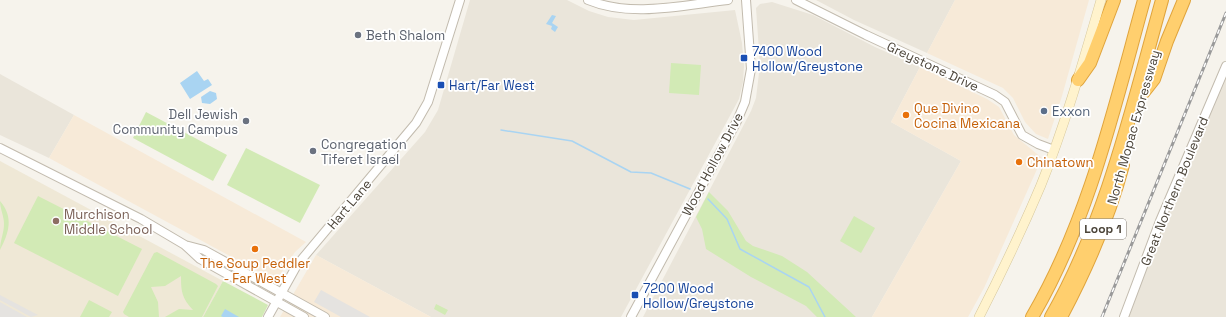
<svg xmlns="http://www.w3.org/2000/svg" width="1226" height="317" font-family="'Space Grotesk',sans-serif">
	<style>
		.residential { fill: #eae5da }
		.commercial { fill: #f7ead8 }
		.education { fill: #efe8d6 }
		.green { fill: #d2eab5 }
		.parking { fill: #e5e3e0 }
		.water { fill: #a9d4f2 }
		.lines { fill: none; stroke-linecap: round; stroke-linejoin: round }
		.stream { stroke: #a9d4f2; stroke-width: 1.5 }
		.tertiary-casing { stroke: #c2bbae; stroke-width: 10 }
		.secondary-casing { stroke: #d6c79b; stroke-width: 10 }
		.motorway-casing { stroke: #e0a43c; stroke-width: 14 }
		.tertiary { stroke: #fff; stroke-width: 8 }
		.secondary { stroke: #fff3cd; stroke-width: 9 }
		.motorway { stroke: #ffcf6e; stroke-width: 12 }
		.rail-casing { stroke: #9a9a9a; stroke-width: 3 }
		.rail { stroke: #fff; stroke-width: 1.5; stroke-dasharray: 4.5; stroke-linecap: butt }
		.worship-dot { fill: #6b7280; stroke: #fff; stroke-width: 1.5 }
		.transit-dot { fill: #1a4fb4; stroke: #fff; stroke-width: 1.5 }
		.service-dot { fill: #5c6f8a; stroke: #fff; stroke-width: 1.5 }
		.food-dot { fill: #e8710a; stroke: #fff; stroke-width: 1.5 }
		.education-dot { fill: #8d6e63; stroke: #fff; stroke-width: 1.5 }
		.labels { text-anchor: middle; stroke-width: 3.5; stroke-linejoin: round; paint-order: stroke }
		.shield { fill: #fff; stroke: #817c74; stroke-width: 1 }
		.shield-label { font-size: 12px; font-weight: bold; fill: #4b4439 }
		.worship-label { font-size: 13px; fill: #5b616d; stroke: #fff; text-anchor: start }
		.transit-label { font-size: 13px; fill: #164399; stroke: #fff; text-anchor: start }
		.street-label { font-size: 13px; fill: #4b4439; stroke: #fff }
		.food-label { font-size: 13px; fill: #c56008; stroke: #fff; text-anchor: start }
		.service-label { font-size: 13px; fill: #4e5e75; stroke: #fff; text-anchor: start }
		.education-label { font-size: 13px; fill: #785e54; stroke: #fff; text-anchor: start }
	</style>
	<rect width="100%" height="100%" fill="#f6f3ec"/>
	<g class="residential">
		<path d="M470,0H567L589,11L608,17L634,20L735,10L742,43L744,66L743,82L739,99L621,317H431L316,255L425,132L438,110Z"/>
		<path d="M816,0H955L927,53L854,20Z"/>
		<path d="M772,2L813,15L875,47L920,67L891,122L961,161L872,317H643L751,111L756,98L760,65L756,8L760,4Z"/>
		<path d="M0,74L74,115L49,158L0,135Z"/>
		<path d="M1226,77V317H1129L1167,214Z"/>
	</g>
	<g class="commercial">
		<path d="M955,0H1089L1062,96L1048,139L1036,134L1025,122L1013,98L1003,88L927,53Z"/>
		<path d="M920,67L987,99L999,107L1014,135L1042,158L984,288L968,317H872L961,161L891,122Z"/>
		<path d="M74,115L306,242L295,252L276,281L49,158Z"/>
		<path d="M316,255L431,317H280Z"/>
	</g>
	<path class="education" d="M0,161L223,281L203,317H0Z"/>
	<g class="green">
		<path d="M671,63L701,65L699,95L669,93Z"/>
		<path d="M146,112L227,155L213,181L133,138Z"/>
		<path d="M246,148L320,185L300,223L227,185Z"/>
		<path d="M709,192L728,211L746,241L753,246L782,256L807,272L856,317H817L806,306L751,277L706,249L702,229L696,217Z"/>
		<path d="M38,196L142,249L118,296L14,243Z"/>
		<path d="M0,201C14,217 9,233 0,250C0,240 4,233 4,224C4,216 0,209 0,201Z"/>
		<path d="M854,216L875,228L861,253L840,241Z"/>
		<path d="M157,252L216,284L218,286L202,317H165L179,309L193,310C182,298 181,292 181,276L165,286L151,287L158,302L159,317H129L124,314L123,312L154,253Z"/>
		<path d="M223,281L268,305L262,317H203Z"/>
		<path d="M89,300L112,312L109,317H80Z"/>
		<path d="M436,304L448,310L445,315L434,309Z"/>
	</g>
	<g class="parking">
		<path d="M321,290L370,317H341L314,302Z"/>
		<path d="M0,295L38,315L31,317L0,300Z"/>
		<path d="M0,302L27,317H0Z"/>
	</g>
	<g class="water">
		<path d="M552,15L556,16L552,23L558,27L555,32L551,29L552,26L546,24Z"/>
		<path d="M197,71L204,81L208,79L212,85L190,99L180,83Z"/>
		<path d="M210,91L216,93L217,99L210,104L202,103L201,97Z"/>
		<path d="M225,309L239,317H223L221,316Z"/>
	</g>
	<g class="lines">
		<g class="stream">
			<path d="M501,130L572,141L631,172L651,173L690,189"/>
			<path d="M708,199L727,219L740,249L809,287L825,317"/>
		</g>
		<defs>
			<g id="tertiary">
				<path d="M588,0C631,18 683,5 728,0"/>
				<path d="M796,0L866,35L995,95L1005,102L1022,135L1038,144L1054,150"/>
				<path d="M0,148L141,219L185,245L204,250L325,317"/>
				<path d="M186,246L200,259L304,317"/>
				<path d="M268,317L297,265L416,123L428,102L460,0"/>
				<path d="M631,317L737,121L745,102L751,69L746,0"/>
				<path d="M1124,317L1160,221L1226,66"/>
			</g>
			<path id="secondary" d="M979,317C1001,274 1022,230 1041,185C1065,125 1083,62 1101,0"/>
			<g id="motorway">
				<path d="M1078,80L1090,63L1114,0"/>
				<path d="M1143,93L1154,79L1167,41L1184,0"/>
				<path d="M1032,317C1089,220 1114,108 1144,0"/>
				<path d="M1051,317C1107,219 1132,107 1162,0"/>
				<path d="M1061,317C1087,268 1109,218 1123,165"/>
			</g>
		</defs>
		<use href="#tertiary" class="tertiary-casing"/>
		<use href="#secondary" class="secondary-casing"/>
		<use href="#motorway" class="motorway-casing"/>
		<use href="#tertiary" class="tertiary"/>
		<use href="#secondary" class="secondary"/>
		<use href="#motorway" class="motorway"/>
		<defs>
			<path id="rail" d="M1102,317L1226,13"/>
		</defs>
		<use href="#rail" class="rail-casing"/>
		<use href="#rail" class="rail"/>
	</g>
	<g class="worship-dot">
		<circle cx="358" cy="35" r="4"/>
		<circle cx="246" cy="121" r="4"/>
		<circle cx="313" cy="151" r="4"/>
	</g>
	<g class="transit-dot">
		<rect x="740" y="54" width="8" height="8" rx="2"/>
		<rect x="437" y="81" width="8" height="8" rx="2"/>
		<rect x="631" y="291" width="8" height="8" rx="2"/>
	</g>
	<circle class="service-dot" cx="1044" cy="111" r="4"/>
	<g class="food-dot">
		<circle cx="906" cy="115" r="4"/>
		<circle cx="1019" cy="162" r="4"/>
		<circle cx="255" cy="249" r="4"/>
	</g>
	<circle class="education-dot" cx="56" cy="221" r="4"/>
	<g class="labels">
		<rect class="shield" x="1080" y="219" width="46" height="20" rx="3"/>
		<g class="shield-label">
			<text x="1103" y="233">Loop 1</text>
		</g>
		<g class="worship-label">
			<text x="366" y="40">Beth Shalom</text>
			<text x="238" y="119" text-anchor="end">Dell Jewish<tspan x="238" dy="15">Community Campus</tspan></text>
			<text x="321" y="149">Congregation<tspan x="321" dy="15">Tiferet Israel</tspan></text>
		</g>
		<g class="transit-label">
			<text x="752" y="56">7400 Wood<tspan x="752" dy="15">Hollow/Greystone</tspan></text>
			<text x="449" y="90">Hart/Far West</text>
			<text x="643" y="293">7200 Wood<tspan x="643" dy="15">Hollow/Greystone</tspan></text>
		</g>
		<g class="street-label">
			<text transform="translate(933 66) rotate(25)" y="5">Greystone Drive</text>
			<text transform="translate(1133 127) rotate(-74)" y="5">North Mopac Expressway</text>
			<text transform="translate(712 164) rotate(-62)" y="5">Wood Hollow Drive</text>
			<text transform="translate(1174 191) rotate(-68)" y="5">Great Northern Boulevard</text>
			<text transform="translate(349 204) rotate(-50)" y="5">Hart Lane</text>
		</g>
		<g class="food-label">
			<text x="914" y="113">Que Divino<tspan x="914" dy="15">Cocina Mexicana</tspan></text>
			<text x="1027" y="167">Chinatown</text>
			<text x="255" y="268" text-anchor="middle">The Soup Peddler<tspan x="255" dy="15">- Far West</tspan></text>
		</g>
		<g class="service-label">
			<text x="1052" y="116">Exxon</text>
		</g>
		<g class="education-label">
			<text x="64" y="219">Murchison<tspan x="64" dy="15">Middle School</tspan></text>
		</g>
	</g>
</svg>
